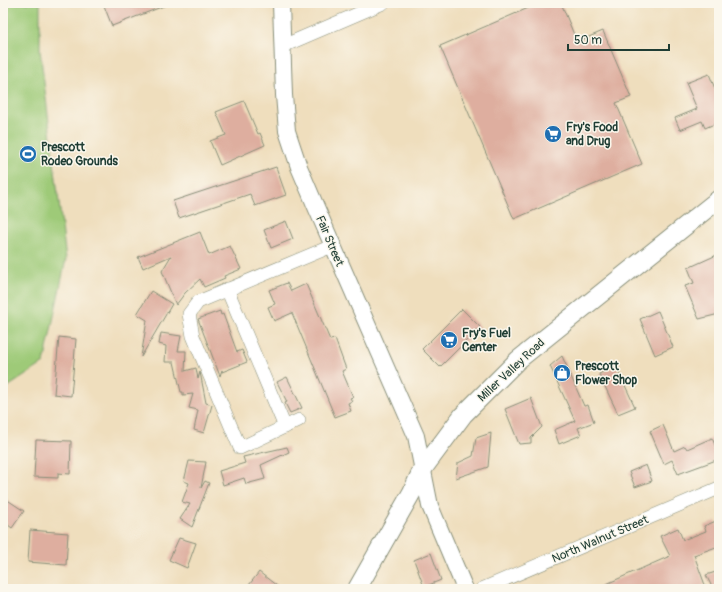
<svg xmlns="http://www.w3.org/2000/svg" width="722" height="592" font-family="Pangolin,sans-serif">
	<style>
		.green { fill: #9eca78; stroke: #5e8456 }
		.building { fill: #deae9f }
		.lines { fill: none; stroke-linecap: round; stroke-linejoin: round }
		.minor-casing { stroke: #878e78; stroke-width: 14 }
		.tertiary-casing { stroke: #878e78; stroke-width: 18 }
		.secondary-casing { stroke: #878e78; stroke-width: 20 }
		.minor { stroke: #fff; stroke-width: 13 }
		.tertiary { stroke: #fff; stroke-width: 16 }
		.secondary { stroke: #fff; stroke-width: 18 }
		.labels { text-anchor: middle; stroke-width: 3; stroke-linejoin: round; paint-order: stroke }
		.poi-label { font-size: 12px; font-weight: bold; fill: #1f3d34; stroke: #fbf7ec; text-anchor: start }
		.street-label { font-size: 12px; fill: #1f3d34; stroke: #fbf7ec }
	</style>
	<rect width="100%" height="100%" fill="#fbf7ec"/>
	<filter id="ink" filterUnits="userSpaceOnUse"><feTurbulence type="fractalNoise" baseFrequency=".025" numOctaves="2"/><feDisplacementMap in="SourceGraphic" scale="8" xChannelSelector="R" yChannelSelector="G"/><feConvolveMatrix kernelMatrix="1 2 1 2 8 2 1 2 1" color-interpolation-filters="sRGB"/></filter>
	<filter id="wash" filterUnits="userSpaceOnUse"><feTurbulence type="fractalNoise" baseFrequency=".012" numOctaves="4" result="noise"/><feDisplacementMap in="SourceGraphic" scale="16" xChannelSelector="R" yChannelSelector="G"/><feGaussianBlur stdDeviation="0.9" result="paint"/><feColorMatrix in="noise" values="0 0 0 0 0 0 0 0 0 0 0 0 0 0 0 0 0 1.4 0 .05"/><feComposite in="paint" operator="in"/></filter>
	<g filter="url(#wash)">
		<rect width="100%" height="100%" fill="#efdebd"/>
		<path class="green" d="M3,3H40V50L66,259L44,363L3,390Z"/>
		<g id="blocks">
			<g class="building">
				<path d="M103,3H169V4L112,26Z"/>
				<path d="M540,3H561L577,42L603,31L631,97L616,103L642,164L514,219L440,46Z"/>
				<path d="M709,74L716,91L719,90V122L705,128L702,121L680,130L675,118L697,109L686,83Z"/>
				<path d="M244,101L258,134L260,133L265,145L220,165L210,141L226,135L216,112Z"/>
				<path d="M276,167L286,195L255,206L250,194L179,218L173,201Z"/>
				<path d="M286,221L293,239L271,248L264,230Z"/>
				<path d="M200,232L209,255L230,246L241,269L224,276L225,278L204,287L200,279L185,293L176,305L162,271L171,256L143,268L138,257Z"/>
				<path d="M719,254V314L699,319L685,286L694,283L688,268Z"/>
				<path d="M287,283L291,291L306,284L330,340L335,339L346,369L342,371L353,397L350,398L352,401L348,403L351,411L335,417L292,313L274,321L268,307L275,304L269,290Z"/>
				<path d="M151,291L172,304L141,357L147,320L137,314Z"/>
				<path d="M462,309L480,327L440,367L422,349Z"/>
				<path d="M220,311L221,315L223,314L237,352L242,350L247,362L222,372V370L220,376L198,319Z"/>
				<path d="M658,311L673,347L655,355L640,319Z"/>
				<path d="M161,333L181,336L178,351H186L185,371L196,368L198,379L200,372L206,403L212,405L204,433L194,430L198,410L189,408L193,394L183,395V392H181L174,362H165L166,346L159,344Z"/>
				<path d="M59,337L76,339L71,396L54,394Z"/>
				<path d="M562,356L584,406L588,405L594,422L578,428L581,435L559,444L554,430L575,421L550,366Z"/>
				<path d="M616,366L635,407L618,414L599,374Z"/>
				<path d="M287,377L302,408L290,413L285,403L287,402L277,382Z"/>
				<path d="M531,398L542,427L531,438V443L519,444L505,409Z"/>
				<path d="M663,425L674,451L685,446L687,449L712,438L719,454V459L678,474L672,460L664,464L650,431Z"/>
				<path d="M491,433L488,467L456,478L458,463L473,456L476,438Z"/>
				<path d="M36,440L71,441L70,474L58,473V478L34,477Z"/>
				<path d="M287,447L289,452L261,465L265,479L246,484L244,478L223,485L219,471L245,463L243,457Z"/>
				<path d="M189,461L206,462L201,488L205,481L209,483L192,527L180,519L190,504L182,502L189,483L184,481Z"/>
				<path d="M646,465L652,481L635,487L629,472Z"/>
				<path d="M3,497L24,511L12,528L3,521Z"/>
				<path d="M716,521L719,528V546L694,555L705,585L693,589H595L670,556L660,536L678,528L683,540L706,531L704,526Z"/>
				<path d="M30,530L68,533L66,565L28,562Z"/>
				<path d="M179,538L196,543L187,568L169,560Z"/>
				<path d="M431,553L441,580L424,587L414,560Z"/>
				<path d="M719,571V589H713L706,575Z"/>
				<path d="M259,572L281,589H246Z"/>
			</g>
		</g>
	</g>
	<g filter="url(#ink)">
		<use href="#blocks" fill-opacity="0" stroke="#878e78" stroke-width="1"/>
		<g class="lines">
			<defs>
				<g id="minor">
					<path d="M283,46L383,3"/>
					<path d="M227,289L285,427"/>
					<path d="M299,420L240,448L193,336L189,314L198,302L332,246"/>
					<path d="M482,589L719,488"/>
				</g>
				<path id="tertiary" d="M281,3L284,95L287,131L299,167L316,207L416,436L430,506L465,589"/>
				<path id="secondary" d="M357,589L412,492L422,470L463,415L518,360L719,199"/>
			</defs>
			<use href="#minor" class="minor-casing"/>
			<use href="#tertiary" class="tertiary-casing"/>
			<use href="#secondary" class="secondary-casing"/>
			<use href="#minor" class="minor"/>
			<use href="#tertiary" class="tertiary"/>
			<use href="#secondary" class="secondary"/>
		</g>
	</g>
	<defs>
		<symbol id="supermarket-disc" viewBox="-11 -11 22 22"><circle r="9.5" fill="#1f6fb2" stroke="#fbf7ec"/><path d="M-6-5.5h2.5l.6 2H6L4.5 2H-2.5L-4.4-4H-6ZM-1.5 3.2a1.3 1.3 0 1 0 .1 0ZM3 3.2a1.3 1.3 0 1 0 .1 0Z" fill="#fff"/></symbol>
		<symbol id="stadium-disc" viewBox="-11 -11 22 22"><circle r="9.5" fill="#1f6fb2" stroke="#fbf7ec"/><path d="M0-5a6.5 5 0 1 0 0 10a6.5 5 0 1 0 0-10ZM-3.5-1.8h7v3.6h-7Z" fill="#fff"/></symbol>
		<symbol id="shop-disc" viewBox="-11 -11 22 22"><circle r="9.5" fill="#1f6fb2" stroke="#fbf7ec"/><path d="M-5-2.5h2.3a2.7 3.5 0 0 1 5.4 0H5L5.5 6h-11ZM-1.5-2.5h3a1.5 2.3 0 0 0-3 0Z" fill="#fff"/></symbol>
	</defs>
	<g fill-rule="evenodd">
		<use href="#supermarket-disc" x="543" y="124" width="20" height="20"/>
		<use href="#stadium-disc" x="18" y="144" width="20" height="20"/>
		<use href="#supermarket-disc" x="439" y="330" width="20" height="20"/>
		<use href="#shop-disc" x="552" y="363" width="20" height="20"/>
	</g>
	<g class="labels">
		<g class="poi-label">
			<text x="566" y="131">Fry's Food<tspan x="566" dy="14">and Drug</tspan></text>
			<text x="41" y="151">Prescott<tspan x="41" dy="14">Rodeo Grounds</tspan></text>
			<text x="462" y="337">Fry's Fuel<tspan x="462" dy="14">Center</tspan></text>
			<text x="575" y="370">Prescott<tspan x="575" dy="14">Flower Shop</tspan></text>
		</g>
		<g class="street-label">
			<text transform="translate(330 241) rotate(67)" y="4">Fair Street</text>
			<text transform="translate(511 370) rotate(-43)" y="4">Miller Valley Road</text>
			<text transform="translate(600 539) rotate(-23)" y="4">North Walnut Street</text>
		</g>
	</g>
	<rect width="722" height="592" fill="none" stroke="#fbf7ec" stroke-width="16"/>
	<path d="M568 44v6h101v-6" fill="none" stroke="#1f3d34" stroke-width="2"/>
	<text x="574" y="44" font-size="12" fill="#1f3d34" stroke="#fbf7ec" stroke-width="3" paint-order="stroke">50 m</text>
</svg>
